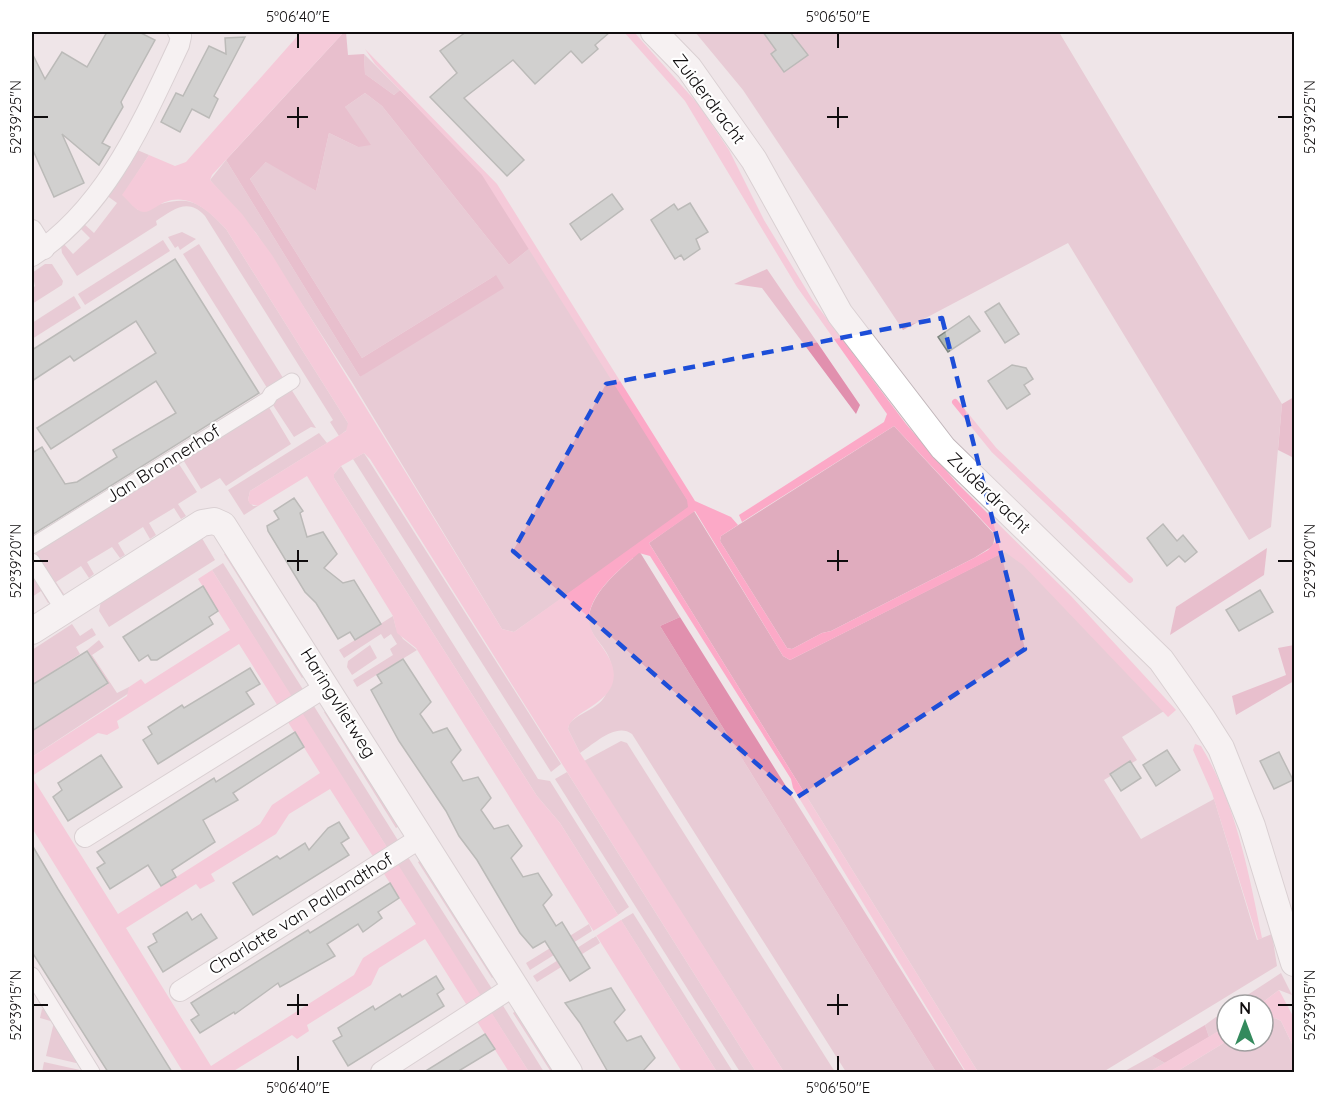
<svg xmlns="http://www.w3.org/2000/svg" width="1326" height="1104" font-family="Quicksand,sans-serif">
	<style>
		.green { fill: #e0acbe }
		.forest { fill: #e190ae }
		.water { fill: #fca9c7; fill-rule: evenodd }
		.pier { fill: #efe5e8 }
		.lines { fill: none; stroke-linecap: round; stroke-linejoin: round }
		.stream { stroke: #fca9c7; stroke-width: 6 }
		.building { fill: #aeb7b1; stroke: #7d857f; stroke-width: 1.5 }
		.pedestrian-casing { stroke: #c1b6ba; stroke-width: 17 }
		.minor-casing { stroke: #c1b6ba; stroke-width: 22 }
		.tertiary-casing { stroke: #c1b6ba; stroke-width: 28 }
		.pedestrian { stroke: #fff; stroke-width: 15 }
		.minor { stroke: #fff; stroke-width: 20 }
		.tertiary { stroke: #fff; stroke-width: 26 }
		.marked { fill: none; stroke: #1d4ed8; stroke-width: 4.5; stroke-dasharray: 12 8; stroke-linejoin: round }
		.ticks { fill: none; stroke: #100d0e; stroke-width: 2 }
		.labels { text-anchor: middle; stroke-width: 4.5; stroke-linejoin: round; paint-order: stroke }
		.street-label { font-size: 18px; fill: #100d0e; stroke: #fff }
		.neatline { fill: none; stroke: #100d0e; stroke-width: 2 }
		.ticks-label { font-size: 15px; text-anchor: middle; fill: #100d0e }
	</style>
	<rect width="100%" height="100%" fill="#efe5e8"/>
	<g class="green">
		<path d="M695,32H1059L1282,404L1271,527L1249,540L1068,243L903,330L743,90Z"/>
		<path d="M364,54L400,90L394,95L365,74Z"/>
		<path d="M365,93L382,106L509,265L530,248L575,315L693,509L638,549L680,617L660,626L936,1072H846L632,734C616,722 594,744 580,753L568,729L569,724C578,713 598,709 605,696C629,651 584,642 589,616C593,592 616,573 633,558V548L514,632L502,629L352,382L256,233L210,180L226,160L360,377L496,275L362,358L250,179L267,161L316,191L329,133L358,147L345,107Z"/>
		<path d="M135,149L149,155L123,195L138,210C183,198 192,192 226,229L348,423V429L339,436L330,422L333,420L205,216C188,197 173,210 156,221L157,225L77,276L62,253L61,246L63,243L73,254L90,238L79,227L83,223L94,233L117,203L106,195Z"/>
		<path d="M182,232L196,239L180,250L178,246L175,248L168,237Z"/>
		<path d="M163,240L170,251L85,305L78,294Z"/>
		<path d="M199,244L285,381L269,391L183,254Z"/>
		<path d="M45,264H52L63,281L62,285L32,304V289L35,286L32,273Z"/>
		<path d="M74,296L81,308L32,339V323Z"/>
		<path d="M289,386L316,428L311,427L294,437L271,402Z"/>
		<path d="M267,404L291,444L226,486L220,478L201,489L182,458Z"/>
		<path d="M894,426L995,535L993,546L974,558L831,631L822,633L792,649L787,648L720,541L721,536Z"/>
		<path d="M319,433L327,443L250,491L248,500L253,506H258L244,515L228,490Z"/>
		<path d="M364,453L561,764L551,772L353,459Z"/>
		<path d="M177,461L197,492L178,504L186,516L181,519L174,508L149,523L156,535L150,539L143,527L118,543L125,555L120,558L112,547L87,562L94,574L89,578L81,566L56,582L64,594L58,597L32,553Z"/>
		<path d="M341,466L535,774L538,779L550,781L629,907L618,915L560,823L537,796L334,478V474Z"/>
		<path d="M694,511L783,656L790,660L1004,552L1010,546L1169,708L1122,737L1137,760L1104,780L1141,839L1214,799L1257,940L1272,934L1277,966L1103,1072H978L649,543Z"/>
		<path d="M200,535L215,560L109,627L99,611L101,601Z"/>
		<path d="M230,550L309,674L302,678L224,554Z"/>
		<path d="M223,563L304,691L292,698L212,570Z"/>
		<path d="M32,565L53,600L48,603L41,591L32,597Z"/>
		<path d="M393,616L396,628L403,639L417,650L357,687L353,680L393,655L390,649L397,644L391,634L384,639L381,634L344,658L339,650Z"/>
		<path d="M72,624L80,636L92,628L96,635L76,647L80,654L32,685V650Z"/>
		<path d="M99,640L104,647L92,655L117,693L129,687V693L32,757V731L108,684L87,650Z"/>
		<path d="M370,645L377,658L352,675L347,667L348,661Z"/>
		<path d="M312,703L399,842L388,849L300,711Z"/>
		<path d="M330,708L403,824L396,828L324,712Z"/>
		<path d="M621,741L627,743L835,1072H784L584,761Z"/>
		<path d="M567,772L756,1072H740L555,779Z"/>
		<path d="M406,854L494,992L482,999L395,861Z"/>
		<path d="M425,858L498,974L492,978L418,862Z"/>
		<path d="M633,913L733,1072H717L621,920Z"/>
		<path d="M589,924L592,931L530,970L526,963Z"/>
		<path d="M596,936L600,943L537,982L533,976Z"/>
		<path d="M1281,973L1292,995L1279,990L1259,1005H1232Z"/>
		<path d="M502,1004L544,1072H529L490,1011Z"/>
		<path d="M520,1008L560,1072H551L513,1013Z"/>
		<path d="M42,1009L48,1011L79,1060L76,1063L46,1056L54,1022L40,1018Z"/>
		<path d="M1227,1009V1026L1209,1037L1205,1025Z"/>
		<path d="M1275,1018L1281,1021L1294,1048V1072H1176L1227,1041H1263V1022Z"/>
		<path d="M1152,1056L1165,1063L1149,1072H1123Z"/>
		<path d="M44,1062L80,1070L42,1072Z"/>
	</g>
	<g class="forest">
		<path d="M344,32H346L348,55L364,54L365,74L394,95L400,90L478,169L501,199L530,248L509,265L382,106L365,93L345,107L371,145L358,147L329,133L316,191L266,162L250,179L362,358L496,275L504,288L360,377L226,160Z"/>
		<path d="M767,269L860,405L856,414L762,288L734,284Z"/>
		<path d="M1294,397V458L1278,450L1282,404Z"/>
		<path d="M1267,548L1264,575L1170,635L1176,607Z"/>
		<path d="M680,617L965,1072H936L660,626Z"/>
		<path d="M1294,645V681L1236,715L1232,696L1286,675L1278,648Z"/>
		<path d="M1205,1025L1209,1037L1165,1063L1152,1056Z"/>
	</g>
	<g class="water">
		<path d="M301,32H344L212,175L210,180L242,214L272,255L502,629L514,632L688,507L687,500L482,175L375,64L365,49L497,184L695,501L731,517L738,525L721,536L720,541L787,648L792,649L822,633L831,631L974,558L988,550L995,542V534L894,426L742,522L739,515L884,422L887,414L797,287L685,101L624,32H634L698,104L729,150L764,220L812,299L906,424L957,483L1071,596L1176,710L1168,717L1023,565L1005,552L790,660L783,656L695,511L649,543L978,1072H966L793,788L791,779L650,556L639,553C621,568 591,592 589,617C587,640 622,656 612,685C604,706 570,713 568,729L580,753L784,1072H756L370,459L364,453L341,466L334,474V478L537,796L560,823L717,1072H682L416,648L397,633L393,616L307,476L258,506L250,504L248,500L250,491L346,431L348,423L226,229C211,213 190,192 165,202C159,204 151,212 144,212C136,212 128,200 122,195L149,155L175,166L186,162Z"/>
		<path d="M212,570L529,1072H509L425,939L379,968L371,985L307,1025L309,1031L297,1039L292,1035L232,1072H183L32,828V777L118,914L260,824L272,805L320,773L239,644L117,721L119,728L107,735L98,733L32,776V757L127,696L129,687L141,679L145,684L230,630L198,579ZM330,789L416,924L363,958L354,975L211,1066L126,928L196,884L200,889L215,881L211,874L276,834L289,814Z"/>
		<path d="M1195,744L1201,746C1236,803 1249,874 1262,938L1258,940L1212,793L1193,750Z"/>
		<path d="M1279,990L1294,1018V1048L1281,1021L1275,1018L1263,1022V1005H1259Z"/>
		<path d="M1227,1026V1041L1176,1072H1149Z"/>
	</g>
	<path class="pier" d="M620,914L624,918L593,938L590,933Z"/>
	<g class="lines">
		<path class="stream" d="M955,402L994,450L1130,580"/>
	</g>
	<g class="building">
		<path d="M107,32H139L155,40L121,102L123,107L102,143L110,147L99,165L62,134L84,183L54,197L32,148V53L45,79L62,52L87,67Z"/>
		<path d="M466,32H610L595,45L598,49L582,63L571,51L535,84L513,60L464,98L524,160L507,176L430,97L457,73L440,51Z"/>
		<path d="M763,32H790L808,55L784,72L771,54L776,50Z"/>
		<path d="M245,37L214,96L218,99L209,118L192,109L180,132L161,122L176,93L183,96L209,46L226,54L225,38Z"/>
		<path d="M612,194L623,209L581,240L570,224Z"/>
		<path d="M690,203L708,232L696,239L700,249L684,260L681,255L675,259L651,220L674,204L678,210Z"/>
		<path d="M175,259L259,393L32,535V453L42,447L65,484L77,482L117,457L113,450L176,413L156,381L51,449L37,428L156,353L136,321L74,361L70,356L32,381V350Z"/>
		<path d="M999,303L1019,334L1005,343L985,312Z"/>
		<path d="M969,316L980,331L948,352L938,337Z"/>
		<path d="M1012,365L1026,368L1033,379L1024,385L1030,394L1007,409L988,381Z"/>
		<path d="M294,498L303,511L300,513L307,537L323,532L337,554L324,568L343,583L354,580L381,624L355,640L350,632L338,639L316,603L305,592L268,531L267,526L279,519L274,511Z"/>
		<path d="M1163,524L1177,541L1183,535L1197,552L1185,562L1179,556L1167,566L1147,538Z"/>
		<path d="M203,586L218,611L209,617L213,624L157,660H151L148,655L139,661L123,637Z"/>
		<path d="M1260,590L1273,612L1239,631L1226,610Z"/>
		<path d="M87,651L108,683L32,731V685Z"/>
		<path d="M403,659L431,702L420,714L433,733L447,728L461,750L451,762L463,781L478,777L491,798L481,810L494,829L508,825L522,846L511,858L523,877L538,873L552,895L543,905L556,926L562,922L590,968L570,981L545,941L533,948L520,933L477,860L459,836L446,811L399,741L371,690L382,683L377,675Z"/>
		<path d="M250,668L260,684L246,692L254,704L158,764L143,740L152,734L148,727L182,705L184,708Z"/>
		<path d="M295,732L304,747L233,793L238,800L203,820L215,842L172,870L176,877L161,886L148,865L110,889L97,868L105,863L97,852L214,778L216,782Z"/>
		<path d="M1167,750L1180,770L1156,786L1143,765Z"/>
		<path d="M1279,752L1293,780L1274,789L1260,761Z"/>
		<path d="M101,755L122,787L68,821L53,797L62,790L58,783Z"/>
		<path d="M1130,761L1141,778L1121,791L1110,774Z"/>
		<path d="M339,822L349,838L341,843L349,855L253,915L233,883L277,856L280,859L305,843L309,850L328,828Z"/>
		<path d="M32,845L58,889L172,1072H108L32,952Z"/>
		<path d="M390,883L399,898L378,912L382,918L363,932L358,924L327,944L335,956L280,987L278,983L235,1014L234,1012L200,1033L191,1020L199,1015L191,1003L308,930L310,933Z"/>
		<path d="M187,912L192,920L201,914L217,938L163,972L148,947L157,942L153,934Z"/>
		<path d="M436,976L444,989L437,994L444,1006L348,1066L333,1041L342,1036L338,1028L373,1006L375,1010L400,994L402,997Z"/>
		<path d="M611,988L625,1010L614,1022L627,1041L641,1036L655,1058L642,1072H608L580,1023L565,1003Z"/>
		<path d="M485,1034L495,1049L457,1072H424Z"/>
	</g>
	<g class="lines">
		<defs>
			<g id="pedestrian">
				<path d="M32,546L268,399L271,394L292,381"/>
				<path d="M32,561L64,611"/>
				<path d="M32,975L92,1072"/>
			</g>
			<g id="minor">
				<path d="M32,230L44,249"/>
				<path d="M32,256C106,208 142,123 179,45L181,36L178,32"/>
				<path d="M85,837L327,686"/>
				<path d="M180,991L422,837"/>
				<path d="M381,1072L514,986"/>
			</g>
			<g id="tertiary">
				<path d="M654,32L689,68L754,160L840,314L943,448L1161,660L1202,718L1221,748L1252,826L1294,963"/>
				<path d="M32,631L202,523L214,521L223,525L569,1072"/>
			</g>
		</defs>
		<use href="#pedestrian" class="pedestrian-casing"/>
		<use href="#minor" class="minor-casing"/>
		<use href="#tertiary" class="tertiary-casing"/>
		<use href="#pedestrian" class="pedestrian"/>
		<use href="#minor" class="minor"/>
		<use href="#tertiary" class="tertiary"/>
	</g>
	<path d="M0 0H1326V1104H0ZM942,318L1025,649L796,798L513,551L606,384Z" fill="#efe5e8" fill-opacity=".55" fill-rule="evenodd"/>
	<path class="marked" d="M942,318L1025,649L796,798L513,551L606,384Z"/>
	<path class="ticks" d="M298,33V48M838,33V48M298,107V128M838,107V128M33,117H48M287,117H308M827,117H848M1278,117H1293M298,550V571M838,550V571M33,561H48M287,561H308M827,561H848M1278,561H1293M298,994V1015M838,994V1015M33,1005H48M287,1005H308M827,1005H848M1278,1005H1293M298,1056V1071M838,1056V1071"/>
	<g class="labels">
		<g class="street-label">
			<text transform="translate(709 99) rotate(53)" y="6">Zuiderdracht</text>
			<text transform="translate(163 464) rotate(-32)" y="6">Jan Bronnerhof</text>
			<text transform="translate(989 493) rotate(44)" y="6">Zuiderdracht</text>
			<text transform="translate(338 703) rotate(58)" y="6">Haringvlietweg</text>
			<text transform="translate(301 914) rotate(-32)" y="6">Charlotte van Pallandthof</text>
		</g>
	</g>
	<rect width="1326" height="1104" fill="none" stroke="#ffffff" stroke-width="66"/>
	<g transform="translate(1245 1023)"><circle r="28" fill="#ffffff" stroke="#9f9e9f" stroke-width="1.5"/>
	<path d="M0-4.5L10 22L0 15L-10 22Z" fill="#348a5d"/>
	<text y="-9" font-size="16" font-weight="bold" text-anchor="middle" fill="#100d0e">N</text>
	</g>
	<rect x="33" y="33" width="1260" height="1038" class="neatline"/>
	<g class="ticks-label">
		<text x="298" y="22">5°06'40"E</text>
		<text x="838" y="22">5°06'50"E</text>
		<text transform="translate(16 117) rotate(-90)" y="5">52°39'25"N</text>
		<text transform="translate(1310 117) rotate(-90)" y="5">52°39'25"N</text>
		<text transform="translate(16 561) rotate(-90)" y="5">52°39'20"N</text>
		<text transform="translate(1310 561) rotate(-90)" y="5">52°39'20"N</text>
		<text transform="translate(16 1005) rotate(-90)" y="5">52°39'15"N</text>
		<text transform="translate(1310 1005) rotate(-90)" y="5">52°39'15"N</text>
		<text x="298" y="1093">5°06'40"E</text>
		<text x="838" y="1093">5°06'50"E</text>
	</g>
</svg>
